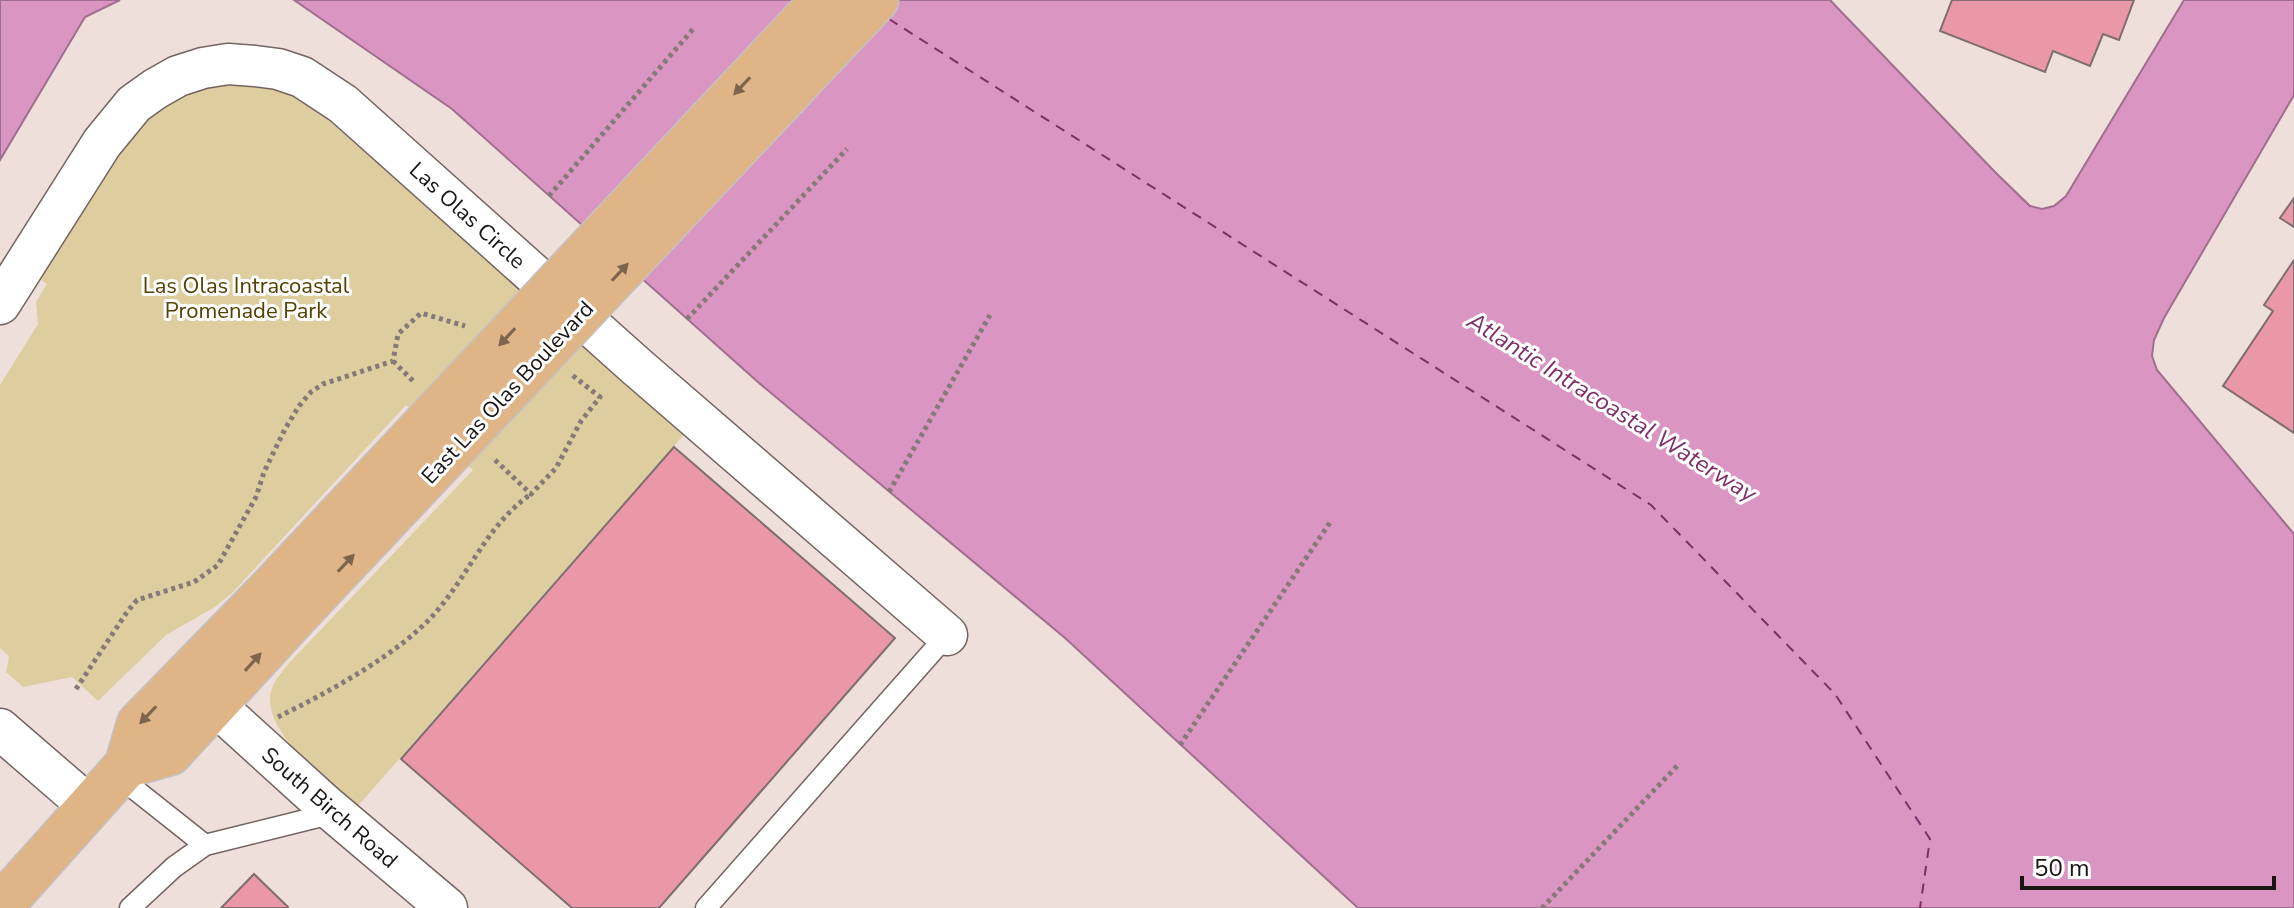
<svg xmlns="http://www.w3.org/2000/svg" width="2294" height="908" font-family="'Nunito Sans',sans-serif">
	<style>
		.green { fill: #dece9f }
		.water { fill: #da95c3; stroke: #a06e8e; stroke-width: 2 }
		.lines { fill: none; stroke-linecap: round; stroke-linejoin: round }
		.ferry { stroke: #7e2f68; stroke-width: 2; stroke-dasharray: 10 8; stroke-linecap: butt }
		.building { fill: #ea97a7; stroke: #7d6e70; stroke-width: 2 }
		.service-casing { stroke: #736461; stroke-width: 23 }
		.minor-casing { stroke: #736461; stroke-width: 43 }
		.primary-casing { stroke: #c3c2c2; stroke-width: 47 }
		.path { stroke: #857a77; stroke-width: 5; stroke-dasharray: 4 4; stroke-linecap: butt }
		.service { stroke: #fff; stroke-width: 20 }
		.minor { stroke: #fff; stroke-width: 40 }
		.primary { stroke: #dfb588; stroke-width: 44 }
		.primary-bridge-casing { stroke: #c3c2c2; stroke-width: 47; stroke-linecap: butt }
		.primary-bridge { stroke: #dfb588; stroke-width: 44 }
		.oneway { fill: #7c644e }
		.labels { text-anchor: middle; stroke-width: 6; stroke-linejoin: round; paint-order: stroke }
		.street-label { font-size: 22px; fill: #1a1413; stroke: #fff }
		.park-label { font-size: 22px; fill: #544202; stroke: #fff }
		.water-label { font-size: 24px; font-style: italic; fill: #7e2f68; stroke: #fff }
	</style>
	<rect width="100%" height="100%" fill="#efdfda"/>
	<path class="green" d="M239,79L296,94L324,113L689,429L357,807C330,783 257,730 272,688C275,679 284,670 290,662L473,470L406,405L233,592L215,607L166,635L98,701L72,677L23,687L6,672L9,656L0,648V385L38,324L36,302L47,284L36,276L132,125L182,89Z"/>
	<g class="water">
		<path d="M0,0H120L85,17L0,160Z"/>
		<path d="M294,0H1830L1995,172L2030,206L2042,209L2054,206L2066,196L2184,0H2294V95L2164,318L2154,340L2152,356L2157,370L2294,534V908H1358L1065,638L759,383L452,109Z"/>
	</g>
	<g class="lines">
		<path class="ferry" d="M889,19L1651,505L1835,694L1930,839L1920,908"/>
	</g>
	<g class="building">
		<path d="M1952,0H2134L2119,40L2103,34L2090,66L2053,51L2045,72L1940,31Z"/>
		<path d="M2294,198V227L2280,218Z"/>
		<path d="M2294,260V433L2223,386L2273,311L2264,305Z"/>
		<path d="M674,447L895,638L659,908H572L401,759Z"/>
		<path d="M254,874L288,907L287,908H221Z"/>
	</g>
	<g class="lines">
		<defs>
			<g id="service">
				<path d="M118,776L205,845"/>
				<path d="M130,908L174,867L205,845L334,813"/>
				<path d="M706,908L947,635"/>
			</g>
			<g id="minor">
				<path d="M0,304L102,143L134,104L155,89L178,76L203,68L228,64L255,66L278,69L302,77L343,104L636,366L947,635"/>
				<path d="M215,705L324,804L447,908"/>
				<path d="M0,729L89,806"/>
			</g>
			<g id="primary">
				<path d="M796,29L824,0"/>
				<path d="M824,55L876,0"/>
				<path d="M127,765L170,753L292,620"/>
				<path d="M0,907L127,765L139,724L266,594"/>
			</g>
		</defs>
		<use href="#service" class="service-casing"/>
		<use href="#minor" class="minor-casing"/>
		<use href="#primary" class="primary-casing"/>
		<g class="path">
			<path d="M549,196L694,28"/>
			<path d="M687,319L847,149"/>
			<path d="M393,361L413,381"/>
			<path d="M495,460L531,494L556,468L581,421L600,397L572,375"/>
			<path d="M889,492L990,315"/>
			<path d="M76,689L127,612L137,600L194,582L218,565L256,497L264,472L285,429L299,406L311,392L323,384L393,361L398,334L421,313L465,326"/>
			<path d="M278,717C327,693 401,653 436,612C470,573 487,525 531,494"/>
			<path d="M1180,745L1331,521"/>
			<path d="M1542,908L1679,764"/>
		</g>
		<use href="#service" class="service"/>
		<use href="#minor" class="minor"/>
		<use href="#primary" class="primary"/>
		<defs>
			<g id="primary-bridge">
				<path d="M266,594L796,29"/>
				<path d="M292,620L824,55"/>
			</g>
		</defs>
		<use href="#primary-bridge" class="primary-bridge-casing"/>
		<use href="#primary-bridge" class="primary-bridge"/>
	</g>
	<defs><path id="oneway-solid" d="M-6-.8H1V-3.2L6.5 0L1 3.2V.8H-6Z" transform="scale(2)"/></defs>
	<g class="oneway">
		<use href="#oneway-solid" transform="translate(742 86) rotate(133)"/>
		<use href="#oneway-solid" transform="translate(620 272) rotate(-47)"/>
		<use href="#oneway-solid" transform="translate(507 337) rotate(133)"/>
		<use href="#oneway-solid" transform="translate(346 563) rotate(-47)"/>
		<use href="#oneway-solid" transform="translate(253 662) rotate(-48)"/>
		<use href="#oneway-solid" transform="translate(148 715) rotate(133)"/>
	</g>
	<g class="labels">
		<g class="street-label">
			<text transform="translate(468 215) rotate(42)" y="8">Las Olas Circle</text>
			<text transform="translate(507 392) rotate(-47)" y="8">East Las Olas Boulevard</text>
			<text transform="translate(330 807) rotate(41)" y="8">South Birch Road</text>
		</g>
		<g class="park-label">
			<text x="246" y="293">Las Olas Intracoastal<tspan x="246" dy="25">Promenade Park</tspan></text>
		</g>
		<g class="water-label">
			<text transform="translate(1612 407) rotate(32)" y="8">Atlantic Intracoastal Waterway</text>
		</g>
	</g>
	<path d="M2022 876v12h252v-12" fill="none" stroke="#1a1413" stroke-width="4"/>
	<text x="2034" y="876" font-size="24" fill="#1a1413" stroke="#ffffff" stroke-width="6" paint-order="stroke">50 m</text>
</svg>
